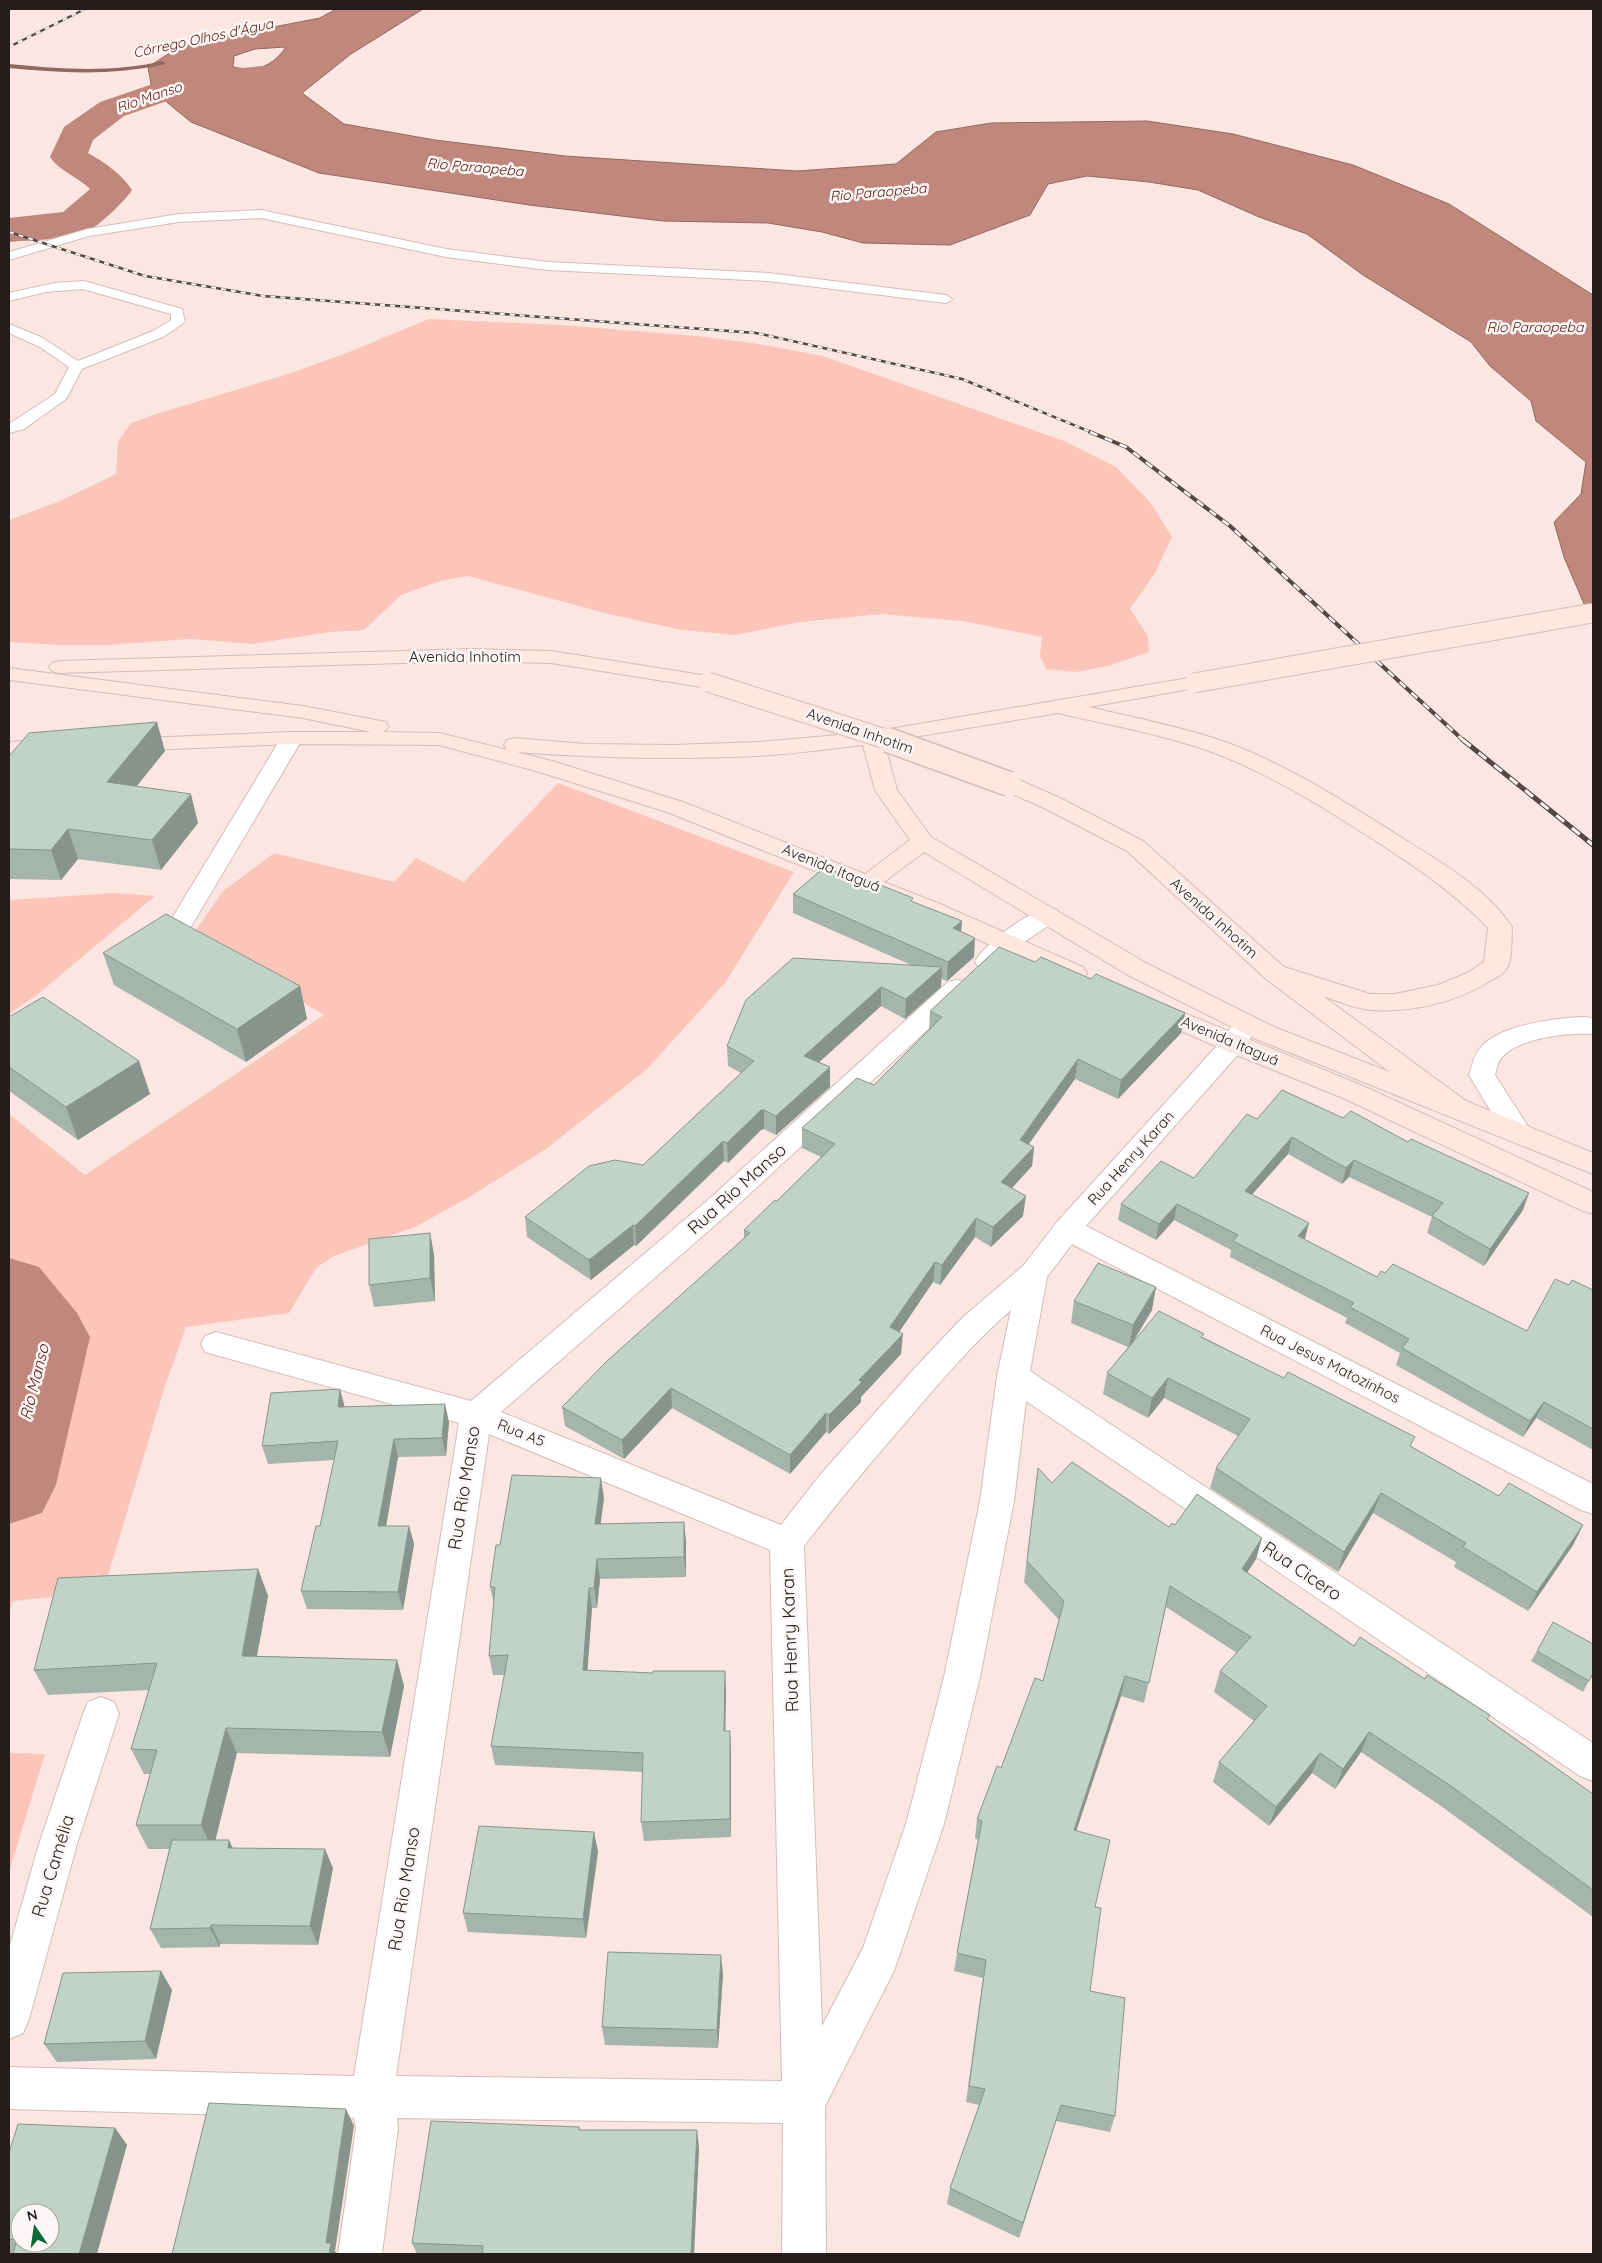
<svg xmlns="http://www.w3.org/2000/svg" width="1602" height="2263" font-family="Quicksand,sans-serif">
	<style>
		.green { fill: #fcc5ba }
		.water { fill: #c0887d; stroke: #916860; fill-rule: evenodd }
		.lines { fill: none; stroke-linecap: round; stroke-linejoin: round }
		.stream { fill: #916860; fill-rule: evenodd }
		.river { fill: #c0887d; fill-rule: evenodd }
		.lane-casing { stroke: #d3bdb9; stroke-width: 2 }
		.street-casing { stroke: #d3bdb9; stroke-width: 2 }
		.secondary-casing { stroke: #d3bdb9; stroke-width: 2 }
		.lane { fill: #fff; fill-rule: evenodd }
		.street { fill: #fff; fill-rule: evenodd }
		.secondary { fill: #fee6e1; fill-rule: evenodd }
		.rail-far2-casing { stroke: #524845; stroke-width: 2.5 }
		.rail-far1-casing { stroke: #524845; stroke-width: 4 }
		.rail-casing { stroke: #524845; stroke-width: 5 }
		.rail-far2 { stroke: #fcf7f6; stroke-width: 2; stroke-dasharray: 5; stroke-linecap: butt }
		.rail-far1 { stroke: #fcf7f6; stroke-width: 2.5; stroke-dasharray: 8; stroke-linecap: butt }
		.rail { stroke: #fcf7f6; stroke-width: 3; stroke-dasharray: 10; stroke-linecap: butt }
		.secondary-bridge-far1-casing { stroke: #d3bdb9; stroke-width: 21; stroke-linecap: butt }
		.secondary-bridge-casing { stroke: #d3bdb9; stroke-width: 27; stroke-linecap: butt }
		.secondary-bridge-far1 { stroke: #fee6e1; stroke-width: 19 }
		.secondary-bridge { stroke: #fee6e1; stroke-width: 24 }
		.wall { fill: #a6b5ab }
		.shaded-wall { fill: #87948b }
		.building { fill: #c1d3c7; stroke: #87948b; fill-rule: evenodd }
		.labels { text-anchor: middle; stroke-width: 5; stroke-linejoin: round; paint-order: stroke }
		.far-water-label { font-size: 14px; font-style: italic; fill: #5c180d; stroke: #fcf7f6 }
		.street-label { font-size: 15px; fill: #241d1b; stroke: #fcf7f6 }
		.water-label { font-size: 16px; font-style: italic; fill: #5c180d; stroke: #fcf7f6 }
		.near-street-label { font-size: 18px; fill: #241d1b; stroke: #fcf7f6 }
	</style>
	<rect width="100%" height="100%" fill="#fce6e1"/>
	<g class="green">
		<path d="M429,319L561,325L697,336L759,344L823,356L1064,441L1116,467L1150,502L1172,537L1155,573L1130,609L1148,636L1149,652L1108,666L1076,672L1046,669L1040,656L1042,637L962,621L881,614L800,622L736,635L682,630L608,614L468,576L440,581L401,595L364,630L330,632L253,644L190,639L106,645H59L9,642V520L58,502L116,474L118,442L131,423L156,414L285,375L344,354Z"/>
		<path d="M558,783L794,872L725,983L647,1069L546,1149L466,1199L415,1227L334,1256L316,1268L289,1313L186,1327L165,1386L103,1592L13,1601L9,1613V1114L85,1175L324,1015L191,937L223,891L274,853L394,882L416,858L464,882Z"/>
		<path d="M115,893L155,896L38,994L9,1014V900Z"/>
		<path d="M9,1753L45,1754L9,1872Z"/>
	</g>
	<path class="water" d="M336,9H423L351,54L302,93L344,124L435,140L565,156L797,171L896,164L936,132L991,123L1147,121L1233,134L1353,165L1449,204L1593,295V625L1564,557L1554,522L1581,494L1586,462L1536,421L1531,401L1490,366L1471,342L1363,275L1307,234L1259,217L1198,190L1149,182L1087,176L1048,184L1030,215L950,245L863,243L822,232L768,223L663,221L529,205L319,173L191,122L152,90L148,67L176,49L211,39L320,18ZM286,47C272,67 257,72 233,67L234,56L255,49Z"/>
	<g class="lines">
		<path class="stream" d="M163,61L165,64C113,76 61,73 9,68V64C61,69 112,73 163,61Z"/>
		<g class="river">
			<path d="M263,66L275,69L280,76L275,83L263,86L190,93L124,116L93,140L88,153C105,163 121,173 132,190C126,200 97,228 86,232C65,240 31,240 9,242V218L63,212L90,189C78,177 59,171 50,157L64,127L100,102L185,73Z"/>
			<path d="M9,1258L39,1267L77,1313L90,1337L56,1485L42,1513L9,1524Z"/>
		</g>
		<defs>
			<g id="lane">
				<path d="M261,210L446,249L548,262L768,273L946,295L952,299L946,303L768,281L548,270L446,257L261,218L179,222L89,236L9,260V252L88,229L179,214Z"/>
				<path d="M84,281L182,309L185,322L163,337L82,369L66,399L24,429L9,433V424L55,394L69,367L40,347L9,333V324L41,337L78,361L153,331L171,320V314L83,289L46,292L9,301V293L13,292L55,283Z"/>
			</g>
			<g id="street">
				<path d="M292,732L300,733L303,738L189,930L186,935L177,938L168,935L165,930L281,738L284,733Z"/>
				<path d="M1048,908L1057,910L1060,915L1057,920L1015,948L996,967L987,969L978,967L975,961C987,942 1026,913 1048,908Z"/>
				<path d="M957,980L966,982L970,988L966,994L729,1213L501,1412L781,1525L820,1475L913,1370L963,1317L1023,1266L1057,1222L1224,1038C1233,1024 1238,1013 1256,1018L1260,1024L1242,1050L1086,1226L1593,1484V1514L1581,1510L1072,1244L1047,1277L1030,1371L1593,1743V1781L1580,1776L1026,1401L1014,1501L980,1677L944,1824L894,1971L825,2106L826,2254H782L783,2123L397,2118L398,2128L382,2254H338L356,2128L354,2118L9,2109V2067L354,2076L459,1423L205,1352L201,1344L205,1336L216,1332L471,1401L709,1199L948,982ZM1011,1310L997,1376L980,1501L944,1677L906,1824L863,1948L822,2026L804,1546C837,1503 871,1462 906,1422C939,1383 972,1344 1011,1310ZM489,1434L770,1550L782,2081L396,2076Z"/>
				<path d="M1583,1017L1593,1018V1034C1568,1033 1521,1037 1502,1057C1498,1061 1497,1069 1495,1075L1532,1133L1528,1140L1518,1143L1508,1140L1469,1075C1472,1065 1474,1055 1481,1047C1500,1025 1555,1018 1583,1017Z"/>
				<path d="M101,1697L114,1702L119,1714L77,1844L29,2019L23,2033L9,2039V1949L39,1844L83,1714L88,1702Z"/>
			</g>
			<g id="secondary">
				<path d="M473,649L551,651L708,676L715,678L718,682L715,686L708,688L551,663L473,661L59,673L52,671L49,667L52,663L59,661Z"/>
				<path d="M9,668L303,706L386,722L389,727L383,732L439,733L552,761L683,802L865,874L910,840L875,790L863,745C828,749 793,754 757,756C676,760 596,758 515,752L507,750L504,745L507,740L515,738L586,744L673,745L759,742L872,732L1194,677L1201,679L1204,683L1201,687L1089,707C1135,718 1183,727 1228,743C1292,767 1350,805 1407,841C1444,864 1488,890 1512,927C1511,939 1513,958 1507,968C1504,974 1497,977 1492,980C1458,1002 1411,1013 1371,1010C1355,1009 1338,1001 1323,996L1466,1101L1593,1153V1174L1256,1039L1128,975L924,852L884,882L940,904L1083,967L1087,973L1083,979L1074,981L1065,979L922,914L667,812L536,771L439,745L292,744L125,751L117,749L114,744L117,739L292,732H371L303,718L9,680ZM1058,713C1109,725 1162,734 1212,752C1268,773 1318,804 1368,836C1411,864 1453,891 1488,928L1484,962L1465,974L1438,985L1395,994H1370L1284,967L1143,841L1060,798L1017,779L1009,777L1001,779L998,784L1001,789L1044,808L1127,851L1266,979L1390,1072L1274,1027L1146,963L931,837L897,790L884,742Z"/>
				<path d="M55,739L63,741L66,746L63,751L9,754V742Z"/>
				<path d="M1150,999L1363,1086L1593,1192V1214L1583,1211L1343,1098L1224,1050L1141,1013L1137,1007L1141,1001Z"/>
			</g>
		</defs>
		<use href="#lane" class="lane-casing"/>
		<use href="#street" class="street-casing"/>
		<use href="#secondary" class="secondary-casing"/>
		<use href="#lane" class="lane"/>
		<use href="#street" class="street"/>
		<use href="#secondary" class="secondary"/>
		<defs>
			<g id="rail-far2">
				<path d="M9,47L85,9"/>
				<path d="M9,232L145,276L263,296L756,333L962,379L1093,433"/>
			</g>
			<path id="rail-far1" d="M1090,432L1126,447L1230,526L1464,741"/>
			<path id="rail" d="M1463,740L1593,845"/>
		</defs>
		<use href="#rail-far2" class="rail-far2-casing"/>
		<use href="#rail-far1" class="rail-far1-casing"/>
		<use href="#rail" class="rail-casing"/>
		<use href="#rail-far2" class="rail-far2"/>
		<use href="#rail-far1" class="rail-far1"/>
		<use href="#rail" class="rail"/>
		<defs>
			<g id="secondary-bridge-far1">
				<path d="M708,682L892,741"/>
				<path d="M1194,683L1593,613"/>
			</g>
			<path id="secondary-bridge" d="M888,740L1009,784"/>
		</defs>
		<use href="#secondary-bridge-far1" class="secondary-bridge-far1-casing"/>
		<use href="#secondary-bridge" class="secondary-bridge-casing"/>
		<use href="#secondary-bridge-far1" class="secondary-bridge-far1"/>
		<use href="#secondary-bridge" class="secondary-bridge"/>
	</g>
	<g class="wall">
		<path d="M165,751L137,786L198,823L161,870L78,859L61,880L9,879V756Z"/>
		<path d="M869,886L913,902L962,921L961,931L974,957L947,981L941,979V987L905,1019L881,1006L819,1062L830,1087L776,1135L764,1129L761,1130L728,1163L724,1161L636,1246L634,1245L591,1280L527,1237L525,1217L643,1165L741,1073L728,1066L727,1046L911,965L793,913V894Z"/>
		<path d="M103,953L300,986L307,1019L246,1062L114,985Z"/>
		<path d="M1035,962L1091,979L1185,1013L1181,1033L1118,1099L1075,1079L1029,1144L1034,1147L1032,1166L1012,1188L1023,1216L991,1247L975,1237L940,1285L933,1282L899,1332L901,1354L861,1397V1402L829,1434L826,1432L790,1474L672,1408L624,1459L565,1426L562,1407L744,1238V1230L777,1201L821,1157L802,1148V1128L874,1085L929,1031L930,1011Z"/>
		<path d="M9,1017L139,1061L150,1094L78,1140L9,1091Z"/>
		<path d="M1257,1119L1523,1210L1484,1266L1427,1233L1432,1217L1349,1177L1342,1184L1288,1154L1252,1194L1304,1239L1377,1277L1385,1273L1527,1331L1569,1285L1593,1290V1450L1536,1418L1523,1437L1396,1365L1400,1353L1345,1323L1347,1318L1230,1257L1231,1250L1174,1220L1156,1240L1118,1220L1121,1204L1194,1178Z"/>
		<path d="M430,1233L434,1255L435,1301L374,1307L369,1285Z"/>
		<path d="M1074,1301L1152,1310L1132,1344L1203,1337L1412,1447L1499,1496L1583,1525L1573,1545L1528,1611L1454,1567L1456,1562L1373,1513L1338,1572L1210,1488L1216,1468L1238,1436L1164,1398L1148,1418L1103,1394L1107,1373L1128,1347L1071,1323Z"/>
		<path d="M340,1389L344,1407L449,1422L446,1456L398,1457L386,1526H409L414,1544L403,1610L307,1609L301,1591L320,1526L334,1460L268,1464L262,1446Z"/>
		<path d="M1038,1468L1052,1483L1169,1527L1175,1525L1262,1538L1256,1559L1247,1572L1354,1646L1488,1719L1593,1794V1917L1441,1806L1361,1752L1335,1789L1312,1773L1269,1826L1213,1782L1219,1762L1254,1721L1214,1692L1220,1671L1237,1653L1166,1607L1144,1703L1121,1696L1076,1831L1095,1907L1090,1991L1115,2116L1110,2132L1056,2121L1019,2238L947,2204L950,2188L979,2105L966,2102L983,1978L954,1971L957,1953L978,1840L975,1838L977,1819L1043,1681L1059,1620L1024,1582Z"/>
		<path d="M604,1498L600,1524L684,1522L686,1542V1577L600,1579L597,1608H592L587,1670L726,1690L725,1731L731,1750V1837L644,1841L641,1822L643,1772L495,1765L491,1746L505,1675H493L489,1656L494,1604L490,1587L500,1545Z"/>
		<path d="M258,1569L268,1596L257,1656L397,1660L404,1686L390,1757L237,1753L215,1840L233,1848L333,1868L318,1945L220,1944V1947L161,1948L150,1929L169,1849H148L136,1825L150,1774H144L131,1749L149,1690L48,1695L34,1670Z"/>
		<path d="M1537,1651L1593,1673L1583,1692L1531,1661Z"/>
		<path d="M594,1832L598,1852L586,1938L468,1932L463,1913Z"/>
		<path d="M161,1971L172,1990L156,2059L57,2062L44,2044Z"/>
		<path d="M723,1974L718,2048L605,2045L602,2027Z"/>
		<path d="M579,2127L580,2130L699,2147L694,2254H417L412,2243Z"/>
		<path d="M115,2128L127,2145L13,2254H9V2153Z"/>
	</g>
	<g class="shaded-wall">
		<path d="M157,722L165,751L116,811L107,782Z"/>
		<path d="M191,794L198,823L161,870L152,840Z"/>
		<path d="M68,829L78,859L61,880L51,850Z"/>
		<path d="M962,921L960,940L953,928Z"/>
		<path d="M975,938L974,957L947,981L948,962Z"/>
		<path d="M942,967L941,987L905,1019L906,999Z"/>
		<path d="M300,986L307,1019L246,1062L237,1029Z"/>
		<path d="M881,987V1006L804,1076V1056Z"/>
		<path d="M1185,1013L1181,1033L1118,1099L1121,1080Z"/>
		<path d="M1078,1059L1075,1079L1018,1159L1020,1140Z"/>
		<path d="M139,1061L150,1094L78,1140L66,1107Z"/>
		<path d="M830,1067V1087L776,1135V1116Z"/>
		<path d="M761,1110H764V1129L761,1130L728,1163L727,1143Z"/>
		<path d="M1292,1137L1288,1154L1241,1207L1245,1191Z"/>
		<path d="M723,1141L724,1161L636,1246L635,1226Z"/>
		<path d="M1034,1147L1032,1166L999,1202L1001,1182Z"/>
		<path d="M1354,1160L1349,1177L1342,1184L1346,1168Z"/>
		<path d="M1529,1193L1523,1210L1484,1266L1490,1249Z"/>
		<path d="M1026,1196L1023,1216L991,1247L993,1227Z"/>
		<path d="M1177,1204L1174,1220L1156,1240L1159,1224Z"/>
		<path d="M976,1218L975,1237L940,1285L942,1265Z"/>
		<path d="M1309,1223L1305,1239L1298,1236Z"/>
		<path d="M633,1225L634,1245L591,1280L589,1260Z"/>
		<path d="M430,1233L434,1255L435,1301L430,1278Z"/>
		<path d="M935,1262L933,1282L889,1347L890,1327Z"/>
		<path d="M1156,1287L1152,1310L1129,1348L1133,1325Z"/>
		<path d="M903,1334L901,1354L861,1397V1402L829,1434V1415L859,1380Z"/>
		<path d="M1168,1378L1164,1398L1148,1418L1152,1398Z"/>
		<path d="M671,1388L672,1408L624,1459L622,1440Z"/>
		<path d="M340,1389L345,1408L338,1407Z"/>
		<path d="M1544,1402L1536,1418L1523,1437L1530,1421Z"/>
		<path d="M445,1404L449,1422L446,1456L442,1438Z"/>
		<path d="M826,1413V1432L790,1474V1455Z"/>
		<path d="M394,1439L398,1457L383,1544L378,1526Z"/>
		<path d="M601,1478L604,1498L598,1544L595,1524Z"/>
		<path d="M1381,1493L1373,1513L1338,1572L1344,1552Z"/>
		<path d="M684,1522L686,1542V1577L684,1557Z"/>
		<path d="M1583,1525L1573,1545L1528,1611L1537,1592Z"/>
		<path d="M409,1526L414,1544L403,1610L398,1592Z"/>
		<path d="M1262,1538L1256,1559L1236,1590L1242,1569Z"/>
		<path d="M597,1559L600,1579L597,1608L594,1588Z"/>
		<path d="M258,1569L268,1596L252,1682L242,1656Z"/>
		<path d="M589,1588L592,1608L586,1690L583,1670Z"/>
		<path d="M397,1660L404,1686L390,1757L382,1732Z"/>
		<path d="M725,1671L726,1690L725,1750L724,1731Z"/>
		<path d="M1125,1676L1121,1696L1070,1850L1074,1830Z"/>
		<path d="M226,1728L237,1753L213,1850L201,1825Z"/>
		<path d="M730,1731L731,1750V1837L730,1819Z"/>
		<path d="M1369,1732L1361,1752L1335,1789L1343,1769Z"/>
		<path d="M1320,1753L1312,1773L1269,1826L1276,1807Z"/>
		<path d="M594,1832L598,1852L586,1938L583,1919Z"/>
		<path d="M229,1840L238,1860L228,1848Z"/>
		<path d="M325,1849L333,1868L318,1945L310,1926Z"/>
		<path d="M211,1925L220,1944V1947L210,1928Z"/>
		<path d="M721,1955L723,1974L718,2048L717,2030Z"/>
		<path d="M161,1971L172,1990L156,2059L145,2041Z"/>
		<path d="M1061,2105L1056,2121L1019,2238L1023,2223Z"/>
		<path d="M346,2109L354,2126L335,2251L337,2254H329L326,2243Z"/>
		<path d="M115,2128L127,2145L97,2254H79Z"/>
		<path d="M697,2130L699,2147L694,2254H691Z"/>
	</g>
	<g class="building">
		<path d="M157,722L107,782L191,794L152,840L68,829L51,850L9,849V756L29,733Z"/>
		<path d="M825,867L869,886L873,882L913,898L911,901L962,921L953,928L975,938L948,962L793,894Z"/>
		<path d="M166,914L300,986L237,1029L103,953Z"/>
		<path d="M999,947L1035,962L1041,957L1091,979L1096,974L1185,1013L1121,1080L1078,1059L1020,1140L1034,1147L1001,1182L1026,1196L993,1227L976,1218L942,1265L935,1262L890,1327L903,1334L859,1380L862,1382L829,1415L826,1413L790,1455L671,1388L622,1440L562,1407L607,1361L750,1233L744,1230L775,1200L777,1201L835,1144L802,1128L857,1078L874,1085L942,1017L930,1011Z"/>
		<path d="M793,958L942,967L906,999L881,987L804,1056L830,1067L776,1116L764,1110H761L727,1143L723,1141L635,1226L633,1225L589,1260L525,1217L589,1166L615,1160L643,1165L754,1061L727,1046L746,1000Z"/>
		<path d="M43,997L139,1061L66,1107L9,1067V1017Z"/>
		<path d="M1282,1090L1343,1118L1351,1111L1408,1142L1411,1139L1529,1193L1490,1249L1432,1216L1443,1203L1354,1160L1346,1168L1292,1137L1245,1191L1309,1223L1298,1236L1377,1277L1381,1271L1385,1273L1393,1264L1527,1331L1555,1279L1569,1285L1572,1280L1593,1290V1429L1544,1402L1530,1421L1402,1348L1409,1339L1350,1307L1354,1303L1233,1241L1238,1235L1177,1204L1159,1224L1121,1204L1161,1161L1194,1178L1247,1114L1257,1119Z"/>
		<path d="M430,1233V1278L369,1285V1239Z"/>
		<path d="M1098,1263L1156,1287L1133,1325L1074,1301Z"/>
		<path d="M1159,1311L1204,1334L1201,1337L1284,1378L1288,1372L1415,1437L1410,1446L1499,1496L1509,1483L1583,1525L1537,1592L1463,1547L1466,1543L1381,1493L1344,1552L1216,1468L1250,1419L1168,1378L1152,1398L1107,1373Z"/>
		<path d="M340,1389L338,1407L445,1404L442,1438L394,1439L378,1526H409L398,1592L301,1591L316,1526H320L338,1441L262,1446L271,1393Z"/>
		<path d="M1072,1462L1169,1527L1172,1523L1175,1525L1197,1494L1262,1538L1242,1569L1354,1646L1360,1637L1425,1679L1427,1675L1490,1715L1487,1719L1593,1794V1890L1451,1786L1369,1732L1343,1769L1320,1753L1276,1807L1219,1762L1267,1706L1220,1671L1251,1637L1170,1586L1149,1683L1125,1676L1074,1830L1110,1840L1095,1907L1101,1908L1090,1991L1125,1998L1115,2116L1061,2105L1023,2223L950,2188L985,2089L969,2086L986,1960L957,1953L982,1821L977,1819L997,1766L1001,1768L1035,1678L1043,1681L1064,1601L1027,1561L1038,1468L1052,1483Z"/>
		<path d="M512,1475L601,1478L595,1524L684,1522V1557L597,1559L594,1588H589L583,1670L653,1673V1671H725L724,1731H730V1819L641,1822L643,1753L491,1746L508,1655L489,1656L495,1587H490L496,1545H500Z"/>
		<path d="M258,1569L242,1656L397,1660L382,1732L226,1728L201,1825H136L157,1750L131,1749L157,1663L34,1670L58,1578Z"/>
		<path d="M1553,1622L1593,1644V1673L1589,1681L1537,1651Z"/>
		<path d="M479,1826L594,1832L583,1919L463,1913Z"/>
		<path d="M172,1840H229L228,1848L325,1849L310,1926L211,1925L210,1928L150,1929Z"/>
		<path d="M608,1952L721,1955L717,2030L602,2027Z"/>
		<path d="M161,1971L145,2041L44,2044L63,1973Z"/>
		<path d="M209,2103L346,2109L326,2243H331L329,2254H172Z"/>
		<path d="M431,2121L579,2127V2130H697L691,2254H482L483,2246L412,2243Z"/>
		<path d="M18,2124L115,2128L79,2254H13L17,2239H9V2153ZM20,2213H50V2243H20Z"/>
	</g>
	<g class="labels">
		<g class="far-water-label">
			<text transform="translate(203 38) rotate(-12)" y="5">Córrego Olhos d'Água</text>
			<text transform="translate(149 97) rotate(-19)" y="5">Rio Manso</text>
			<text transform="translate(475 167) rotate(5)" y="5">Rio Paraopeba</text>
			<text transform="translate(878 192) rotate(-5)" y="5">Rio Paraopeba</text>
			<text x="1535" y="332">Rio Paraopeba</text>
		</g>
		<g class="street-label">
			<text x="465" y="662">Avenida Inhotim</text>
			<text transform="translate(860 731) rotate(19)" y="5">Avenida Inhotim</text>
			<text transform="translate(831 868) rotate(22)" y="5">Avenida Itaguá</text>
			<text transform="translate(1214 918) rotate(42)" y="5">Avenida Inhotim</text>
			<text transform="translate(1230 1041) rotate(23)" y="5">Avenida Itaguá</text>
			<text transform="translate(1131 1158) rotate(-48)" y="5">Rua Henry Karan</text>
			<text transform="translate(1330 1364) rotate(27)" y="5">Rua Jesus Matozinhos</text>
			<text transform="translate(521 1433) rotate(22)" y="5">Rua A5</text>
		</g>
		<g class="water-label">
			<text transform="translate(34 1382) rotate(-76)" y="6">Rio Manso</text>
		</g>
		<g class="near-street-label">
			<text transform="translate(737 1189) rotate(-42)" y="6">Rua Rio Manso</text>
			<text transform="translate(464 1488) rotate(-81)" y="6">Rua Rio Manso</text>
			<text transform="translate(1302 1571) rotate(34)" y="6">Rua Cicero</text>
			<text transform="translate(790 1640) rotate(-92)" y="6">Rua Henry Karan</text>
			<text transform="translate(53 1866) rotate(-73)" y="6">Rua Camélia</text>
			<text transform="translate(404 1889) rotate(-81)" y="6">Rua Rio Manso</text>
		</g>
	</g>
	<rect width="1602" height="2263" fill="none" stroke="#241d1b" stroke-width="20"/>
	<g transform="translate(35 2228) rotate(347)"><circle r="24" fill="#fcf7f6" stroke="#a6a09e"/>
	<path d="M0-4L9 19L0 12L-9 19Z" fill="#0c683b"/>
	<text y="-8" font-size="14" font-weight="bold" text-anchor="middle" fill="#241d1b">N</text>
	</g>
</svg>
